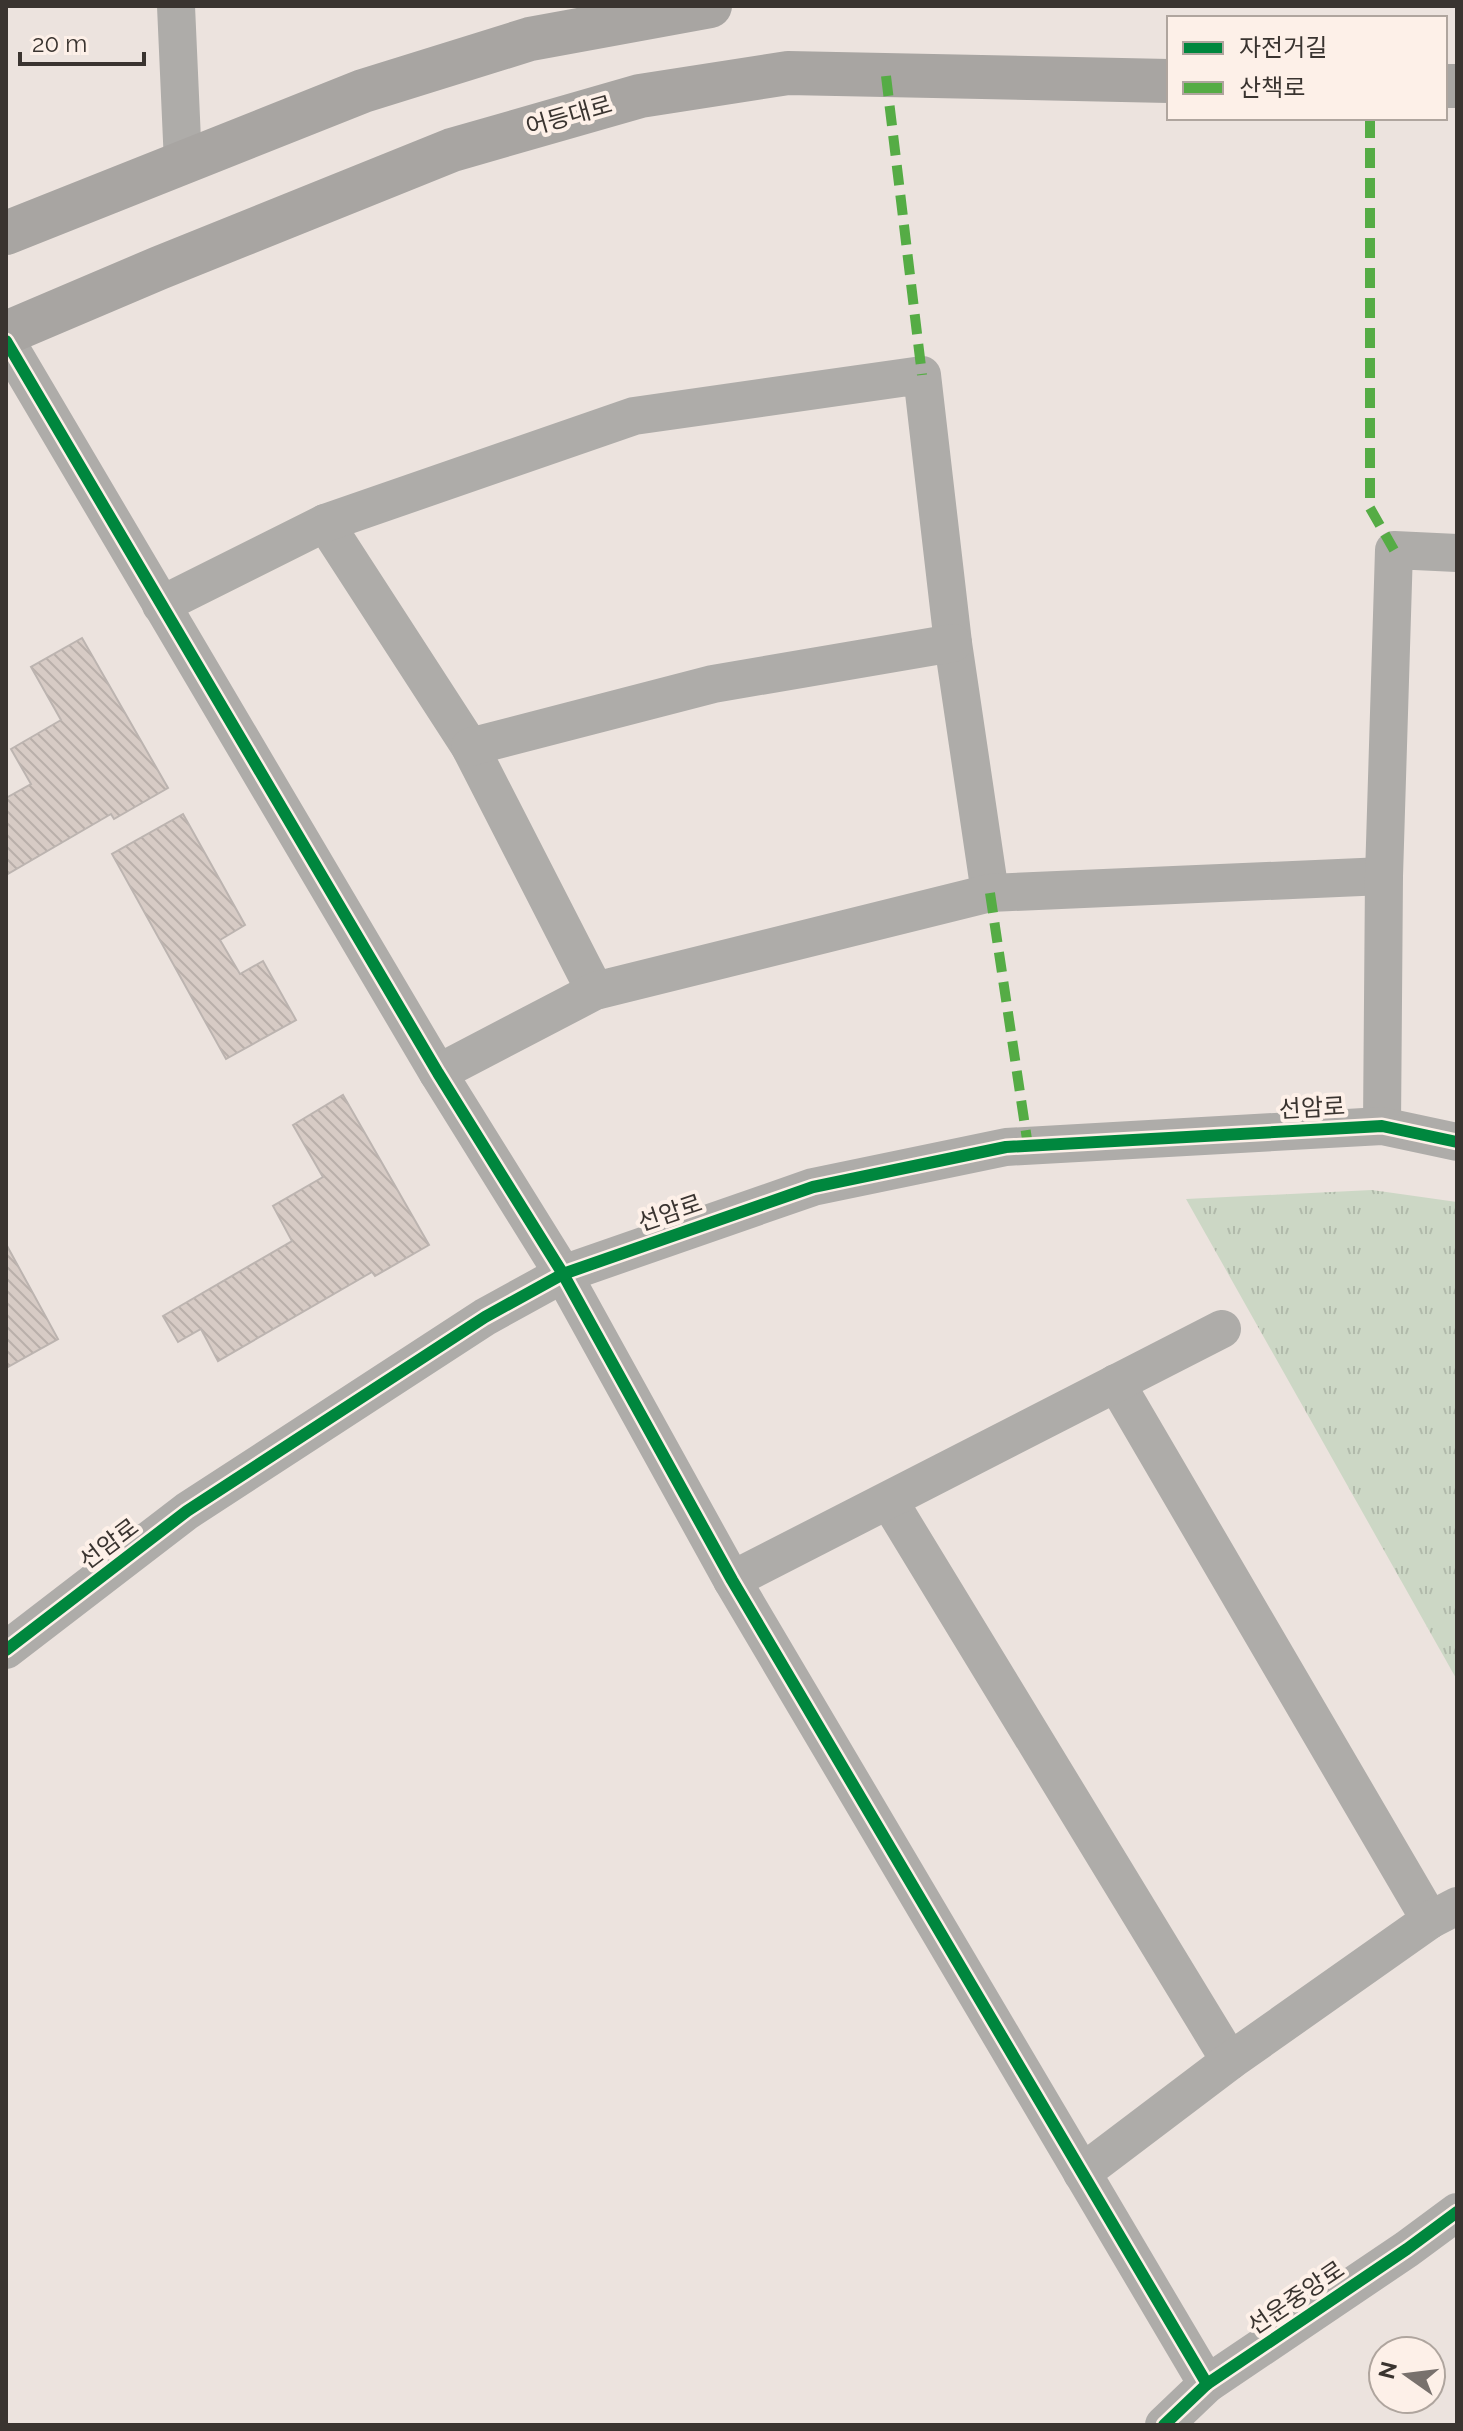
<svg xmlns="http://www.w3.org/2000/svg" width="1463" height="2431" font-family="Raleway,'Noto Sans KR',sans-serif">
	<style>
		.park { fill: url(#park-tufts) }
		.building { fill: url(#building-back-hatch); stroke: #bcb4b0; stroke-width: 2 }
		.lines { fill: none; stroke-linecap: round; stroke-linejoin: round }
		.street { stroke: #aeaca9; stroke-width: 38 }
		.primary { stroke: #a8a5a2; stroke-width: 44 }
		.quiet { stroke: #55ac45; stroke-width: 10; stroke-dasharray: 20 10; stroke-linecap: butt }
		.cycleway-casing { stroke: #fdf0e8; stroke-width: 17 }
		.cycleway { stroke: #00873e; stroke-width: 12 }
		.labels { text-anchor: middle; stroke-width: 8; stroke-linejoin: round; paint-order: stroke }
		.street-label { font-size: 24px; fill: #3a3430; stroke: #fdf0e8 }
	</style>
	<defs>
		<pattern id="park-tufts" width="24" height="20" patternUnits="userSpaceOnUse" patternTransform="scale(2)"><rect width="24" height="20" fill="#ccd7c5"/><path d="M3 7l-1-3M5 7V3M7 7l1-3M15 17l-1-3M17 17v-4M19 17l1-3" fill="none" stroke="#b0b9aa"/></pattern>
		<pattern id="building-back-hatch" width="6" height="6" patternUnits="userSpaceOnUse" patternTransform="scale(2)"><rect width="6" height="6" fill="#d7cbc5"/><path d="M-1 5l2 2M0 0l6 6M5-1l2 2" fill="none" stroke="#b9afaa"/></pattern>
	</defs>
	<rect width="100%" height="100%" fill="#ece3de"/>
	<path class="park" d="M1372,1190L1457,1202V1680L1186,1199Z"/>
	<g class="building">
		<path d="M82,638L168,788L114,819L111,814L6,875V798L31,784L11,749L61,720L31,667Z"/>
		<path d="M183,814L245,925L220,940L240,974L263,961L296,1020L226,1059L112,854Z"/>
		<path d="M343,1095L429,1245L375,1276L372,1272L218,1361L201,1329L178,1342L163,1316L292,1241L273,1206L323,1177L293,1125Z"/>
		<path d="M6,1244L58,1339L6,1368Z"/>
	</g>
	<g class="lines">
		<g class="street">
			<path d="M176,6L183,163"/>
			<path d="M6,341L438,1073L563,1274L732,1580L1207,2384"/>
			<path d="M325,523L470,747L595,991"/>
			<path d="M161,605L325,523L634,416L922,375L953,643L990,893"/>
			<path d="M470,747L713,684L953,643"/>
			<path d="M438,1073L595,991L990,893L1384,876"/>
			<path d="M1382,1126L1384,876L1394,550L1457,553"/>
			<path d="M1116,1383L1430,1920"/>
			<path d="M889,1501L1230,2061"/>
			<path d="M732,1580L1222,1329"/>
			<path d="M6,1650L187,1511L485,1317L563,1274L813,1187L1006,1147L1382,1126L1457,1142"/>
			<path d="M1082,2173L1230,2061L1430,1920L1457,1906"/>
			<path d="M1164,2425L1207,2384L1407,2249L1457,2212"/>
		</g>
		<g class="primary">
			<path d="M1445,86H1457"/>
			<path d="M6,233L363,91L530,39L710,6"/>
			<path d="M6,333L159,268L452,150L640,96L788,73L1169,81"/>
		</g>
		<g class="quiet">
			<path d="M886,76L922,375"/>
			<path d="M1370,118V508L1394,550"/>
			<path d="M990,893L1028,1146"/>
		</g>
		<defs>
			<g id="cycleway">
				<path d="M6,341L438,1073L563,1274L732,1580L1207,2384"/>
				<path d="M6,1650L187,1511L485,1317L563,1274L813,1187L1006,1147L1382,1126L1457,1142"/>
				<path d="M1164,2425L1207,2384L1407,2249L1457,2212"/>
			</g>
		</defs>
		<use href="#cycleway" class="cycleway-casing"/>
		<use href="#cycleway" class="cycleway"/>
	</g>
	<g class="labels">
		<g class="street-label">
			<text transform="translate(569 116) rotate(-16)" y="8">어등대로</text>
			<text transform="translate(1312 1108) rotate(-3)" y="8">선암로</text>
			<text transform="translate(670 1213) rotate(-19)" y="8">선암로</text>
			<text transform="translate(109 1544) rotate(-37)" y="8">선암로</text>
			<text transform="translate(1296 2298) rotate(-34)" y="8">선운중앙로</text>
		</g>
	</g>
	<rect width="1463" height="2431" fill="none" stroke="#3a3430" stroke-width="16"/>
	<rect x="1167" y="16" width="280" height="104" fill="#fdf0e8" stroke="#afa59e" stroke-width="2"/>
	<rect x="1183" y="42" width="40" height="12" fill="#00873e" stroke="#afa59e" stroke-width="2"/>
	<text x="1239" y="56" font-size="24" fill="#3a3430">자전거길</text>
	<rect x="1183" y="82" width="40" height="12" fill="#55ac45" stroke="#afa59e" stroke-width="2"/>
	<text x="1239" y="96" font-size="24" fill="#3a3430">산책로</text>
	<g transform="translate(1407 2375) rotate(284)"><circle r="38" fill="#fdf0e8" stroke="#afa59e" stroke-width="2"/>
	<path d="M0-6L14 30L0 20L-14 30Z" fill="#78716d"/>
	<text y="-12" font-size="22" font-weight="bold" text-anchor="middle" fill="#3a3430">N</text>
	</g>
	<path d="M20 52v12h124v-12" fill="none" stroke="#3a3430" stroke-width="4"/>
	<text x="32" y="52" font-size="24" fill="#3a3430" stroke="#fdf0e8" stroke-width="6" paint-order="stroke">20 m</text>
</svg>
